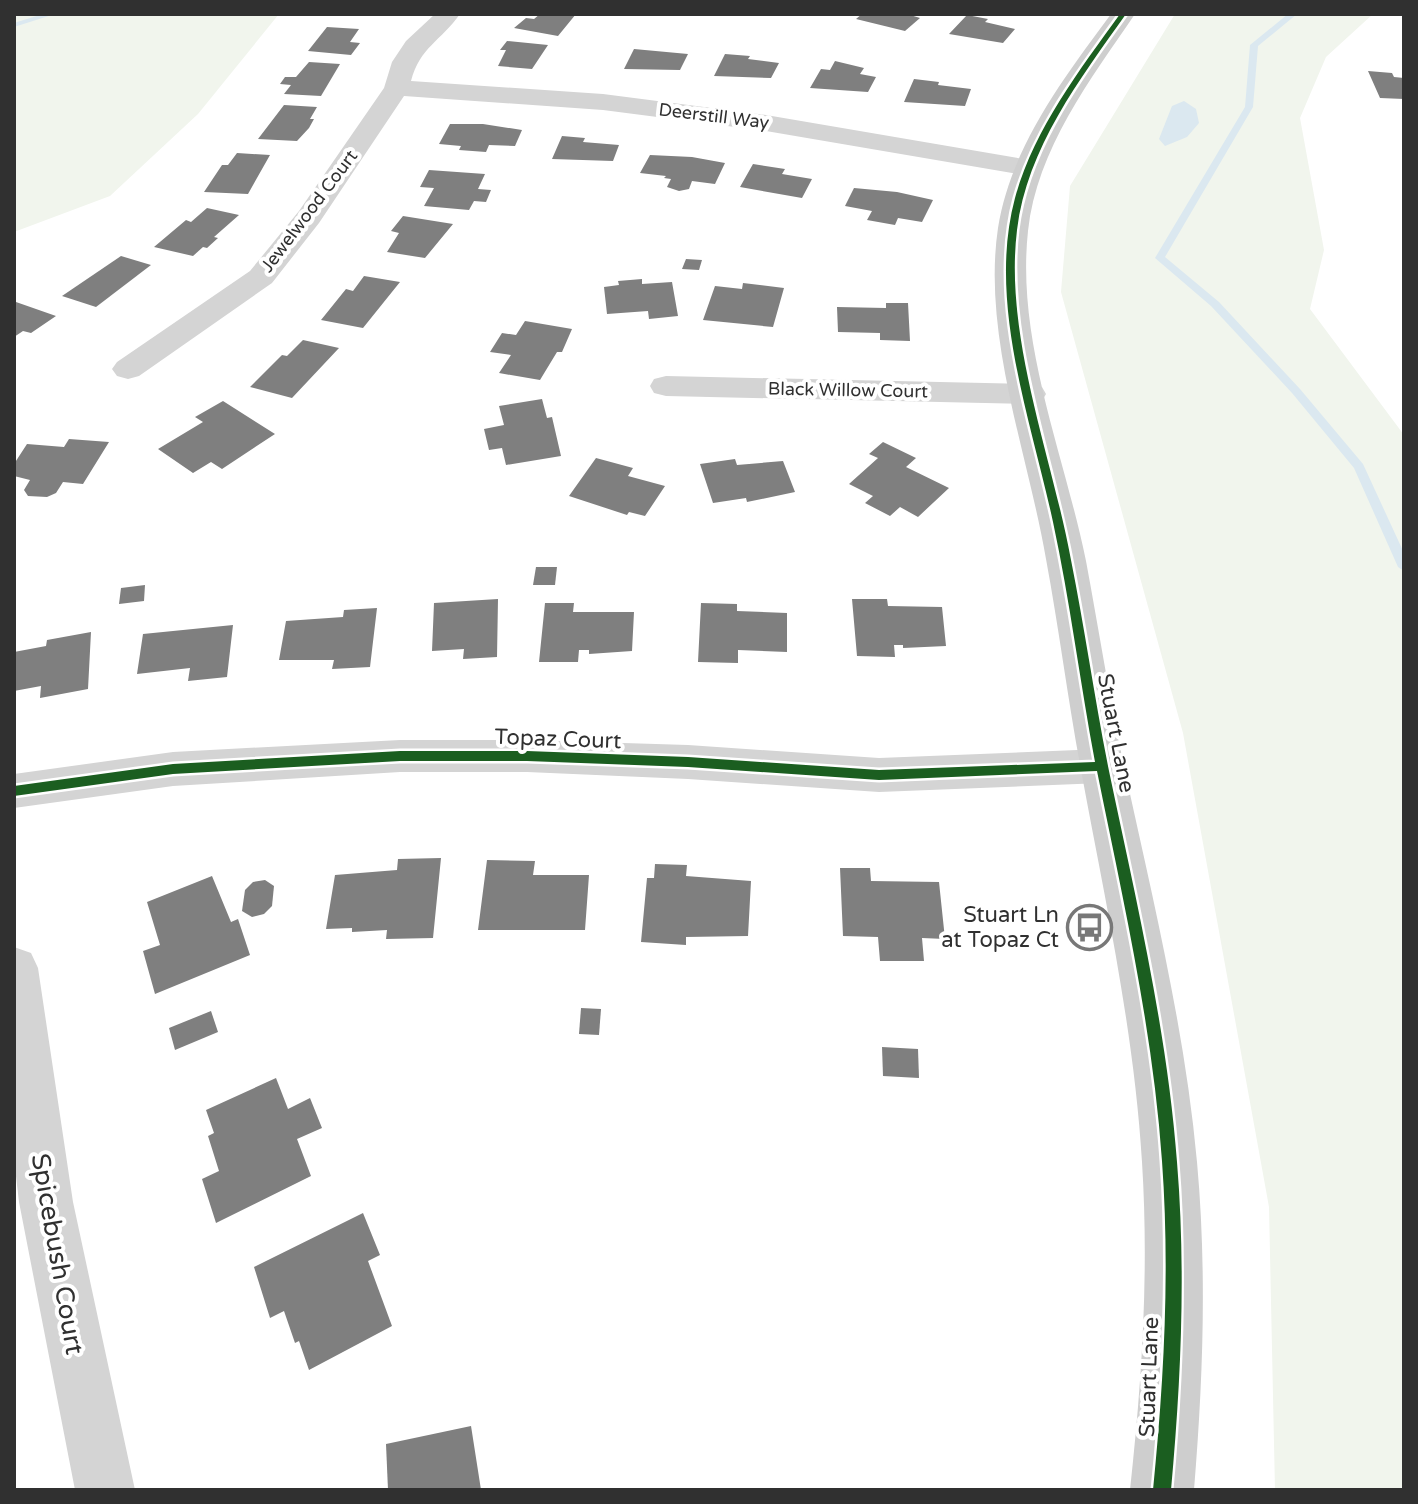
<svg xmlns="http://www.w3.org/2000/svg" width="1418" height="1504" font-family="'Varela Round',sans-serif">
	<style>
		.green { fill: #f1f5ed }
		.water { fill: #dbe8f0 }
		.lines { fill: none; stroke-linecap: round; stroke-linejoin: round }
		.stream { fill: #dbe8f0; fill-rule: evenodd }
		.building { fill: #7f7f7f }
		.street { fill: #d4d4d4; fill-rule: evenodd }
		.secondary { fill: #cecece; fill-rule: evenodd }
		.cycleway-casing { stroke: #fff; stroke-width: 5 }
		.cycleway { fill: #1b5e20; fill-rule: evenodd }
		.labels { text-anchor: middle; stroke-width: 8; stroke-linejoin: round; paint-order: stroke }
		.far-street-label { font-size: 18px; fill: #303030; stroke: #fff }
		.street-label { font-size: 22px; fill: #303030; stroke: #fff }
		.poi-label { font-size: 22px; fill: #303030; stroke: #fff; text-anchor: end }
		.near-street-label { font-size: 26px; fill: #303030; stroke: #fff }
	</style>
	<rect width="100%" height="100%" fill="#fff"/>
	<g class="green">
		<path d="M14,14H279L198,114L110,196L14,232Z"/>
		<path d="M1175,14H1373L1326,57L1300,118L1324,250L1310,309L1404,435V1490H1275L1269,1207L1183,733L1061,292L1070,186Z"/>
	</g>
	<path class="water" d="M1184,101L1196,109L1199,123L1187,137L1165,146L1159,139L1172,106Z"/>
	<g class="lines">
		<g class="stream">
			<path d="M43,14H55L14,27V23Z"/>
			<path d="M1288,14H1297L1258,46L1253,107L1165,257L1219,302L1300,389L1363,464L1404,553V571L1398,567L1354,468L1292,393L1211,306L1155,258L1245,107L1250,45Z"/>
		</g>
	</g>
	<g class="building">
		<path d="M540,14H576L558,36L514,28L526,18L534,19Z"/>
		<path d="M862,14H907L920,18L905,31L856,19Z"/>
		<path d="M967,15L988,19L985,22L1015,29L1003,43L949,34Z"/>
		<path d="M327,27L359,29L350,42L360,43L351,55L308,51Z"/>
		<path d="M507,41L548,45L532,69L498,66L506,50H500Z"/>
		<path d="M634,49L688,54L680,70L624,69Z"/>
		<path d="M725,54L750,56L748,59L779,63L771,78L714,76Z"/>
		<path d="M835,61L864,68L860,74L876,77L868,92L810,88L821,69L830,70Z"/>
		<path d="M309,62L340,64L321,96L284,94L291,85L280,84L285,77H296Z"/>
		<path d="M1368,71L1392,73L1394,77L1404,78V99L1380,98Z"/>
		<path d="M914,79L939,82L938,85L971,89L965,106L904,102Z"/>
		<path d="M284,105L317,107L310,119H314L309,128L297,141L258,139Z"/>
		<path d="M450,124H483L522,130L515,146L489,145L486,152L459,150L461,146L439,144Z"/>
		<path d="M562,136L585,138L583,142L619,145L613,161L552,159Z"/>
		<path d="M237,153L270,155L248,194L204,192L222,165H228Z"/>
		<path d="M650,155L692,157L725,163L715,184L692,181L689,189L679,191L667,187L671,179L664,178L666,176L640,173Z"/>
		<path d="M753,164L785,169L782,174L812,179L802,198L740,187Z"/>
		<path d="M429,170L485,174L478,189L491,190L486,202L474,201L469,210L424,206L434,188L420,187Z"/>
		<path d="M854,188L897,192L933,200L922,222L898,218L895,225L867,220L872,211L845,206Z"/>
		<path d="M207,208L239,215L214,237L218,238L207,248L203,247L193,256L154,247L186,220L191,222Z"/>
		<path d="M403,216L453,224L425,258L387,252L399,233L391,231Z"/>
		<path d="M121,256L151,265L96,307L62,296Z"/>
		<path d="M686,259L702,260L699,270L682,269Z"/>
		<path d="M364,276L400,282L363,328L321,320L346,289L353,291Z"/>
		<path d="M642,279V284L672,282L678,316L649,319L648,311L607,314L604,287L619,285L618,281Z"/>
		<path d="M743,283L784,288L773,327L703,320L715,286L742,289Z"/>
		<path d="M16,302L56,316L31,333L23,331L14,337Z"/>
		<path d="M886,303H908L910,341L880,340V333L838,332L837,307L886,308Z"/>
		<path d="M525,321L572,329L562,352H557L540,380L499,373L511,355L490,352L502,333L516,335Z"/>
		<path d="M303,340L339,348L292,398L250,387L282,355L287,356Z"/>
		<path d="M542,399L547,418L552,417L561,456L506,465L502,448L489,450L484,429L504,425L499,406Z"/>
		<path d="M223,401L275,434L222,469L211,462L193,473L158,449L203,422L195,417Z"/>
		<path d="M69,439L109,442L83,484L63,482L56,493L47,497L28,496L24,490L30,480L14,476V464L27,444L64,447Z"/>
		<path d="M883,442L916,458L906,467L949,488L918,517L900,507L890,516L865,503L873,496L849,484L878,458L869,454Z"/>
		<path d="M596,458L633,468L628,476L665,486L645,516L629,512L627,515L569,496Z"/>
		<path d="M735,459L737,465L783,461L795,492L747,502L746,498L713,503L700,464Z"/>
		<path d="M536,567H557L555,585H533Z"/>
		<path d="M145,585L144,601L119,604L121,588Z"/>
		<path d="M498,599L497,657L463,659L464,649L432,651L434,603Z"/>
		<path d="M852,599H887L888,606L942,607L946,646L903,648V645H894L895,657L857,656Z"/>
		<path d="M545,603H574L573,612H634L632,651L589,654V650H579L578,662H539Z"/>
		<path d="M701,603L737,604V611L787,613V652L738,650V663L698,662Z"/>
		<path d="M377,608L370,667L332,669L334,660H279L286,621L343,617L344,610Z"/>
		<path d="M233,625L227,677L188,681L190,668L137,674L143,634Z"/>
		<path d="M91,632L88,689L40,698L41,686L14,691V652L46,646L47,640Z"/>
		<path d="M441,858L433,938L386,939L387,930L352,932V928L326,929L335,875L397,870L398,859Z"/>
		<path d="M487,860L535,861L533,875H589L585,930H478Z"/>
		<path d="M655,864L687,865L686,876L751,881L748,936L686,937V945L641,942L647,878H654Z"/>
		<path d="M840,868H870L871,881L939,882L945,939L922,938L924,961H880L878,937L843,936Z"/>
		<path d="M212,876L231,922L238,919L250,955L155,994L143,951L160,945L147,902Z"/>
		<path d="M265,880L274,886L272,906L264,914L252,917L242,911L245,890L253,882Z"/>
		<path d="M581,1008L601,1009L599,1035L579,1034Z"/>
		<path d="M211,1011L218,1032L175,1050L169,1028Z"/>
		<path d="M882,1047L918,1049L919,1078L883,1076Z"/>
		<path d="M276,1078L288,1109L310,1098L322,1128L297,1139L311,1176L216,1223L202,1179L219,1171L208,1136L214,1133L206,1110Z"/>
		<path d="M363,1213L380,1255L368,1261L392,1326L309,1370L299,1341L295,1343L284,1311L270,1318L254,1267Z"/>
		<path d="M471,1426L481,1490H388L386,1444Z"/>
	</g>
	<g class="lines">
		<g class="street">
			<path d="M435,14H460C441,41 420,47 411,81L603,94L766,115L1029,160L1039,162L1043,168L1039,174L1029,176L766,131L603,110L404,96L319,223L272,283L139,376L128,379L117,376L112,369L117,362L250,271L299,211L384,88L392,62L406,41Z"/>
			<path d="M666,376L1030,384L1042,387L1046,394L1042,401L1030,404L666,396L654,393L650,386L654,379Z"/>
			<path d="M400,740H527L688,745L879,758L1102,749L1117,754L1123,766L1117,778L1102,783L879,792L688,779L527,772H400L173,786L14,808V774L173,752Z"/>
			<path d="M14,947L31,953L38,968L73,1202L135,1490H75L19,1202L14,1159Z"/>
		</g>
		<path class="secondary" d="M1111,14H1135C1090,80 1037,149 1028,231C1016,342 1064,453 1086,561C1099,631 1110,701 1125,771C1153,900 1185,1030 1197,1162C1207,1271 1203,1381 1194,1490H1130C1142,1381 1149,1272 1142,1162C1134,1030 1105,900 1081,770C1068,700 1059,629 1046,559C1028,454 982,335 998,228C1011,147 1063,79 1111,14Z"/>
		<defs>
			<path id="cycleway" d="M1120,14H1126C1080,79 1027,148 1017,230C1004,337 1052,456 1071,560C1085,630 1095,701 1109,771C1136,900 1167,1030 1177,1162C1186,1271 1181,1381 1171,1490H1153C1164,1381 1170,1271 1162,1161C1153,1030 1123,900 1097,771L879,780L688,767L527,761H400L173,774L14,796V786L173,764L400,751H527L688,757L879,770L1095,762C1080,682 1070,601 1053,522C1031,420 987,302 1015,198C1034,129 1079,71 1120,14Z"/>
		</defs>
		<use href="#cycleway" class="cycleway-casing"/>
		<use href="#cycleway" class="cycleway"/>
	</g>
	<defs>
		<symbol id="bus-ring" viewBox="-11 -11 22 22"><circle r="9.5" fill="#fff" stroke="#787878" stroke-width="1.5"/><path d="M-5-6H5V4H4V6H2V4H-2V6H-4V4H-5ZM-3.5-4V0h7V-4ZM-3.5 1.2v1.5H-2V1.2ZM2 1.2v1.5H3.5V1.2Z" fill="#787878"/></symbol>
	</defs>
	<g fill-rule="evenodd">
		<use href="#bus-ring" x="1064" y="902" width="51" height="51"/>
	</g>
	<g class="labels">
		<g class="far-street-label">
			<text transform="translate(714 116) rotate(7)" y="6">Deerstill Way</text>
			<text transform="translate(309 211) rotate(-53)" y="6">Jewelwood Court</text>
			<text transform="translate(848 390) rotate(1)" y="6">Black Willow Court</text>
		</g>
		<g class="street-label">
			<text transform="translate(1117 733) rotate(79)" y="8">Stuart Lane</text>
			<text transform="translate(558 738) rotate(2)" y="8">Topaz Court</text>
			<text transform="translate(1148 1377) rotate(-88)" y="8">Stuart Lane</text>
		</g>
		<g class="poi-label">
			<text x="1059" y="922">Stuart Ln<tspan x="1059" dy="25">at Topaz Ct</tspan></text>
		</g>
		<g class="near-street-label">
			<text transform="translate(58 1254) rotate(80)" y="9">Spicebush Court</text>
		</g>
	</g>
	<rect width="1418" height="1504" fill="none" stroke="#303030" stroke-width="32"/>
</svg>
